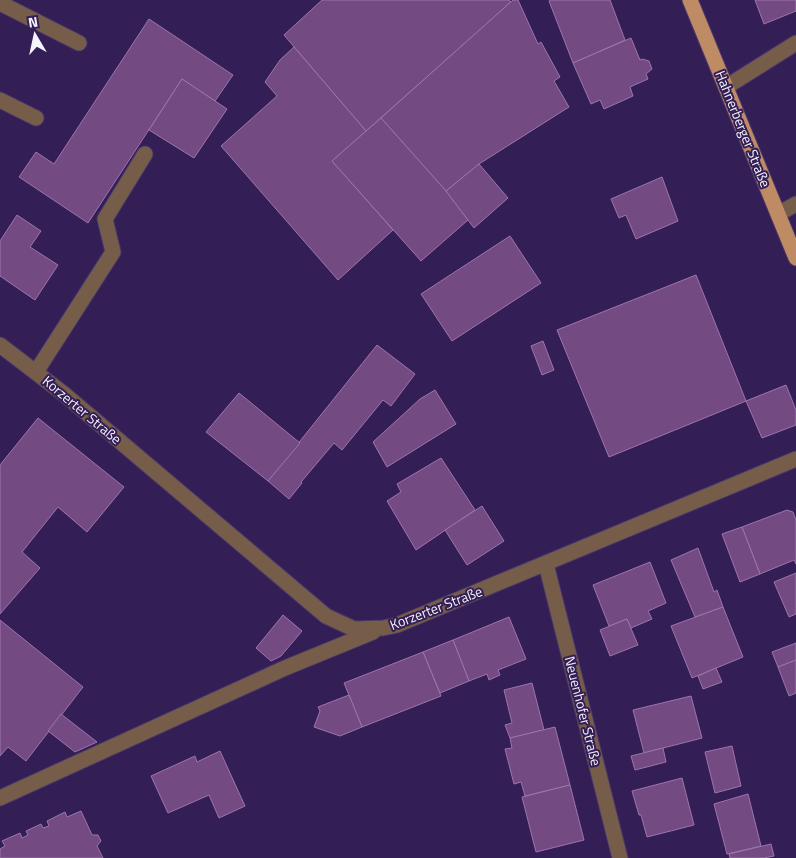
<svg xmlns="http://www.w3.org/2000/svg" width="796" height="858" font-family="'Titillium Web',sans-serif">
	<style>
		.building { fill: #734b82; stroke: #9e74ad }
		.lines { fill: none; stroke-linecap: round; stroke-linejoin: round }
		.minor-casing { stroke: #4a386a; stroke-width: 17 }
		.major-casing { stroke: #4a386a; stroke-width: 17 }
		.minor { stroke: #765d4a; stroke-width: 15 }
		.major { stroke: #bf8b65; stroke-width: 15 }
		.labels { text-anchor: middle; stroke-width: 4; stroke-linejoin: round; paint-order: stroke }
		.street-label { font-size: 14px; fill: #f5f3fb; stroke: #331e56 }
	</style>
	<rect width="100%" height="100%" fill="#331e56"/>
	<g class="building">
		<path d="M322,0H509L511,2L366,131L284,35Z"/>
		<path d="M513,0H518L538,44L541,42L560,77L554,81L569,107L479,164L446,191L381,118Z"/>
		<path d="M551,0H610L625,40L573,63L549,1Z"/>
		<path d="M755,0H796V11L764,24Z"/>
		<path d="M149,19L233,75L215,101L182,79L88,223L19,177L36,152L54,164Z"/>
		<path d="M631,38L640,60L642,59L649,61L652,69L646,74L648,79L630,87L633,96L604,109L600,100L591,104L573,63Z"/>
		<path d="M294,47L366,131L332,161L393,230L338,280L221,146L277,96L265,82L280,60Z"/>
		<path d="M182,79L227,109L194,158L149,130Z"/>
		<path d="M381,118L446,191L468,220L421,261L332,161Z"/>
		<path d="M479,164L508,198L474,228L446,191Z"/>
		<path d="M662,177L678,221L636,239L626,215L619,218L611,199Z"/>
		<path d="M17,215L41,231L30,247L58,265L35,300L0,276V241Z"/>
		<path d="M510,236L541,283L452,341L421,294Z"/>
		<path d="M696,275L746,401L609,457L557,330Z"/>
		<path d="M543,341L554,370L542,375L531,346Z"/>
		<path d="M377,345L415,374L391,406L383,400L342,450L334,443L301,482L302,483L289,499L268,481Z"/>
		<path d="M786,385L796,410V425L762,438L746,401Z"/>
		<path d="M435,390L456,424L387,467L373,442L420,399Z"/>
		<path d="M239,393L300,443L268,481L206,432Z"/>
		<path d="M38,418L124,487L87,532L58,507L22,552L40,568L0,614V465Z"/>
		<path d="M441,458L475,510L416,550L387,501L401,492L397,484Z"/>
		<path d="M482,506L504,541L467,565L445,530Z"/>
		<path d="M787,510L793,512L796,520V564L794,560L760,574L742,527Z"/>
		<path d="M742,527L760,574L740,582L722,534Z"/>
		<path d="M698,548L714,592L717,590L723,607L695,617L671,560Z"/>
		<path d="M650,562L666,603L648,611L652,619L631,628L627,619L609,626L593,585Z"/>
		<path d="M796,573V614L789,617L774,582Z"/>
		<path d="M723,607L743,657L692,678L671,626Z"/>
		<path d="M283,615L302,631L281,656L271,661L256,648Z"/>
		<path d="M509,617L526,659L498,670L500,675L489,680L487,674L469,681L453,640Z"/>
		<path d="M627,619L638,645L610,656L600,630Z"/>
		<path d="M0,620L83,687L26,761L8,747L0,756Z"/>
		<path d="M453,640L469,681L440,693L423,652Z"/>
		<path d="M796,643V660L778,667L772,652Z"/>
		<path d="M423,652L441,696L362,727L344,683Z"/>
		<path d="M796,660V693L789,696L778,667Z"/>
		<path d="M716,668L722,682L703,689L698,676Z"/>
		<path d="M532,683L544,730L510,738L505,725L512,723L504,690Z"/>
		<path d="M349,695L362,727L340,736L314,727L320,711L318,707Z"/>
		<path d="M691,696L702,738L644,753L633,710Z"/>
		<path d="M61,714L97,742L75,752L48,731Z"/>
		<path d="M555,727L570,785L525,796L521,782L514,784L505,749L512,748L510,738Z"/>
		<path d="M732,746L741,786L715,793L705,752Z"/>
		<path d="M663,748L666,762L635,770L631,756Z"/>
		<path d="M220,751L245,806L219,818L209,795L168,813L151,776L195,756L197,762Z"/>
		<path d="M682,778L694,825L647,837L641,815H639L632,791Z"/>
		<path d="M570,785L584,840L536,852L522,797Z"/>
		<path d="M748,794L761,846L727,854L714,804Z"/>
		<path d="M81,811L92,835H98L101,841L97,846L103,858H0V849L5,846L2,841L20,833L22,838L28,835L26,831L41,824L43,828L49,826L47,821L65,812L67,817Z"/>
		<path d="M771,844L774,856L764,858H730L729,854Z"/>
	</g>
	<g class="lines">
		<defs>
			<g id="minor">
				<path d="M0,3L79,43"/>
				<path d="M726,87L796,43"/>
				<path d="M0,100L36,118"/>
				<path d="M778,214L796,204"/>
				<path d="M0,345L64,394L326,616L354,629L383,628L397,625L796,459"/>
				<path d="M36,372L113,252L105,219L145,154"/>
				<path d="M546,564L620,858"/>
				<path d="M0,798L285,668L373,632"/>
			</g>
			<path id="major" d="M690,0L796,258"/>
		</defs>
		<use href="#minor" class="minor-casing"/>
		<use href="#major" class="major-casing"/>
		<use href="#minor" class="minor"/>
		<use href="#major" class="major"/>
	</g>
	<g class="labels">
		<g class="street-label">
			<text transform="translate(743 129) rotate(68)" y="5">Hahnerberger Straße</text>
			<text transform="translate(82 410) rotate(40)" y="5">Korzerter Straße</text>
			<text transform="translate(436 608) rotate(-21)" y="5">Korzerter Straße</text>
			<text transform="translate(583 711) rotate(76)" y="5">Neuenhofer Straße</text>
		</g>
	</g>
	<g transform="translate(35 35) rotate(351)" stroke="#331e56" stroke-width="4" paint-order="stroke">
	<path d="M0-4L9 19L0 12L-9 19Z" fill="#f5f3fb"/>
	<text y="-8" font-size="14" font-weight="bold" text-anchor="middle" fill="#f5f3fb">N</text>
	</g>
</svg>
